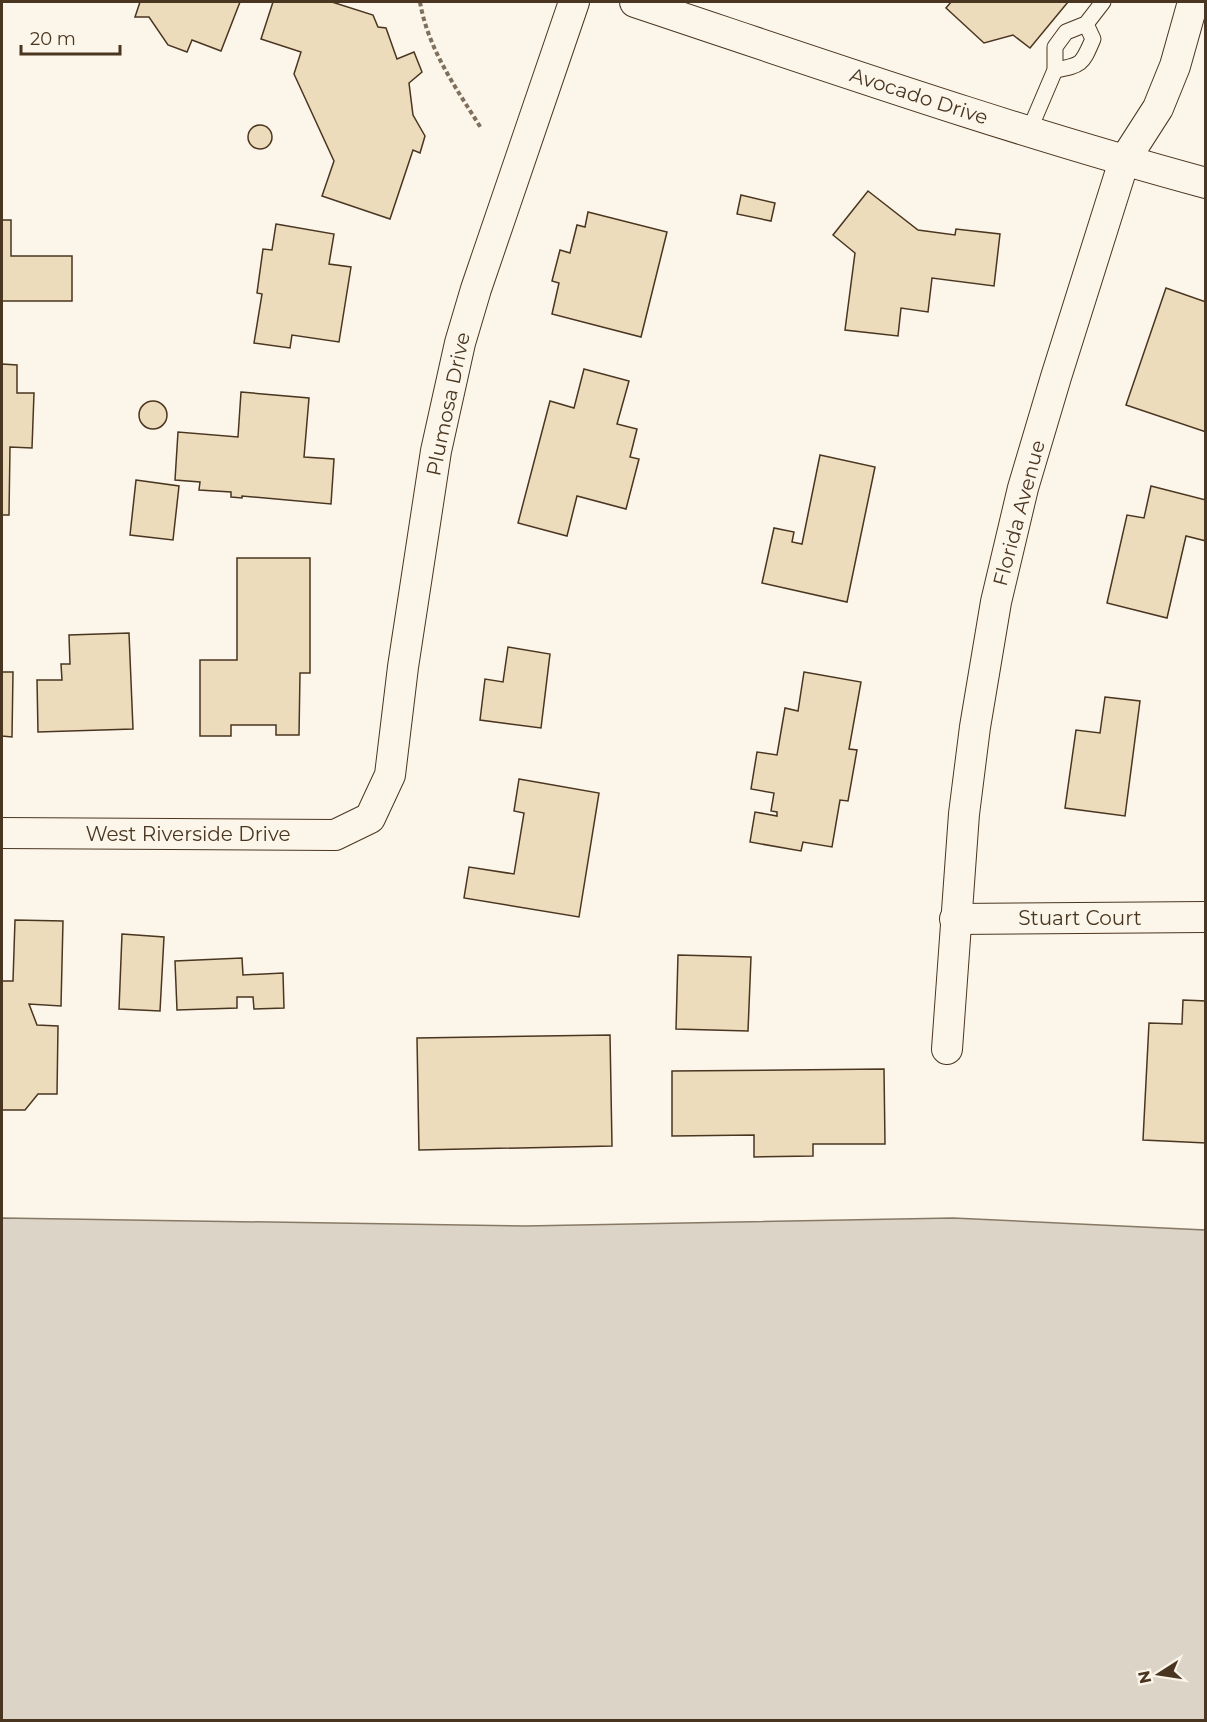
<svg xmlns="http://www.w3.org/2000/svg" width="1207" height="1722" font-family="Montserrat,sans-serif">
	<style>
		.water { fill: #dcd4c6; stroke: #887966; stroke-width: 1.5 }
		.building { fill: #ecdcbc; stroke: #4a3520; stroke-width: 1.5 }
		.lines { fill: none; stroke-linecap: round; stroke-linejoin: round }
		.lane-casing { stroke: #4a3520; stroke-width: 17 }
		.street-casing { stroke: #4a3520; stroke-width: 32 }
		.path { stroke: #7f6f5c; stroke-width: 4; stroke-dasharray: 4.5 3; stroke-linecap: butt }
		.lane { stroke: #fbf6e9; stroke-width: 15 }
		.street { stroke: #fbf6e9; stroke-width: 30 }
		.labels { text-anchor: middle; stroke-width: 4.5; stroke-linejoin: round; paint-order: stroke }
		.street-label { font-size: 20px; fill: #4a3520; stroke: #fbf6e9 }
	</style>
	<rect width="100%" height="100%" fill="#fbf6e9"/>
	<path class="water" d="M2,1218L525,1226L953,1218L1205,1230V1720H2Z"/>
	<g class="building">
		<path d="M140,2H240L221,51L192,40L187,52L168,45L149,17H135Z"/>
		<path d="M273,2H332L373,15L378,27L386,28L397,59L414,52L422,72L409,83L413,115L425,136L420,153L413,150L390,219L322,196L334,161L294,74L301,52L261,39Z"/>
		<path d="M951,2H1068L1030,48L1013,35L984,43L946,8Z"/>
		<circle cx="260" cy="137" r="12"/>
		<path d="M868,191L918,230L955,235L956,229L1000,234L994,286L932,278L928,312L901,308L898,336L845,330L855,253L833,235Z"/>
		<path d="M741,195L775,203L771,221L737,214Z"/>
		<path d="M588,212L667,232L641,337L552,314L559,283L552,281L560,250L570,253L577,225L585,227Z"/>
		<path d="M2,220H11V256H72V301H2Z"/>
		<path d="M276,224L334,234L329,264L351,267L339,342L292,335L290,348L254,343L262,294L257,293L263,249L272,250Z"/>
		<path d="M1166,288L1206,302V432L1126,405Z"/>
		<path d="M2,364L17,365V393H34L32,448L10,447L9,515H2Z"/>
		<path d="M584,369L629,381L617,424L637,429L630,457L639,459L626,509L577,496L567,536L518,523L550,401L574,408Z"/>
		<path d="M241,392L309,398L304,457L334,459L331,504L242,496V498L231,497V492L199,490L200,482L175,480L178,432L238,437Z"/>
		<circle cx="153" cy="415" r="14"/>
		<path d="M820,455L875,467L847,602L762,583L774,528L794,532L792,542L802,544Z"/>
		<path d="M136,480L179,486L173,540L130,535Z"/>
		<path d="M1151,486L1206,500V541L1186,536L1167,618L1107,603L1127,515L1144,518Z"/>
		<path d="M237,558H310V673H300L299,735H276V725H231V736H200V660H237Z"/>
		<path d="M129,633L133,729L38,732L37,680H62L61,664H70L69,635Z"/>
		<path d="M508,647L550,654L541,728L480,720L485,679L503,682Z"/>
		<path d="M2,672H13L12,737L2,736Z"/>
		<path d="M804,672L861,682L849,749L857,750L848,801L840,800L832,847L803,842L801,851L750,842L755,812L777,816V812L771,811L774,793L751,789L757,752L777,755L785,708L798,711Z"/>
		<path d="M1105,697L1140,701L1125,816L1065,808L1076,730L1100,733Z"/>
		<path d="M519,779L599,793L579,917L464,898L469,867L514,874L524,813L514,811Z"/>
		<path d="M15,920L63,921L61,1006L29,1004L37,1025L58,1026L57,1094H38L25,1110H2V981H13Z"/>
		<path d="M122,934L164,937L160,1011L119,1009Z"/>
		<path d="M678,955L751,957L748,1031L676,1029Z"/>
		<path d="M242,958L243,975L283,973L284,1008L254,1009L253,997H237V1008L177,1010L175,961Z"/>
		<path d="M1183,1000L1206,1001V1143L1143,1140L1149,1023L1182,1024Z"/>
		<path d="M610,1035L612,1146L419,1150L417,1038Z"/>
		<path d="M884,1069L885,1144H813V1156L754,1157V1135L672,1136V1071Z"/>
	</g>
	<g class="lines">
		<defs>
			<g id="lane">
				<path d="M1055,70C1083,65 1082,64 1093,39L1086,24"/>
				<path d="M1029,131L1055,70V47L1066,32L1086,24L1103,2"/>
			</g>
			<g id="street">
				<path d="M635,2C824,65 1013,131 1206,183"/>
				<path d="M2,833L335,835L370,818L390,775L403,667L436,451L460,343L476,289L574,2"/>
				<path d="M955,919L1206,917"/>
				<path d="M947,1049L964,814L975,727L996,602L1023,488L1056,377L1124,161L1158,108L1175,66L1193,2"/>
			</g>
		</defs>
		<use href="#lane" class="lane-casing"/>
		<use href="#street" class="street-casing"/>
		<path class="path" d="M420,2C428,49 456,88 481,128"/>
		<use href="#lane" class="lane"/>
		<use href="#street" class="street"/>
	</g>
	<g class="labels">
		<g class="street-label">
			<text transform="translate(919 96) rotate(18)" y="7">Avocado Drive</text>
			<text transform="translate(448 404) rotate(-78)" y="7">Plumosa Drive</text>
			<text transform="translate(1019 513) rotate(-75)" y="7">Florida Avenue</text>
			<text x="188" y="841">West Riverside Drive</text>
			<text x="1080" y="925">Stuart Court</text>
		</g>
	</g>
	<rect width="1207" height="1722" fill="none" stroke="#4a3520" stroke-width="6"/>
	<g transform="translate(1159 1674) rotate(258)" stroke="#fbf6e9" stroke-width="4.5" paint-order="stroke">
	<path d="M0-4.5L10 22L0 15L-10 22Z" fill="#4a3520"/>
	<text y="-9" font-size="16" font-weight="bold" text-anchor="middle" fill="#4a3520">N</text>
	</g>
	<path d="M21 45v9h99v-9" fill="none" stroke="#4a3520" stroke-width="3"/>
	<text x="30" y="45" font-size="18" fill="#4a3520" stroke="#fbf6e9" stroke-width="4.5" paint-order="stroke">20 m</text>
</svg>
